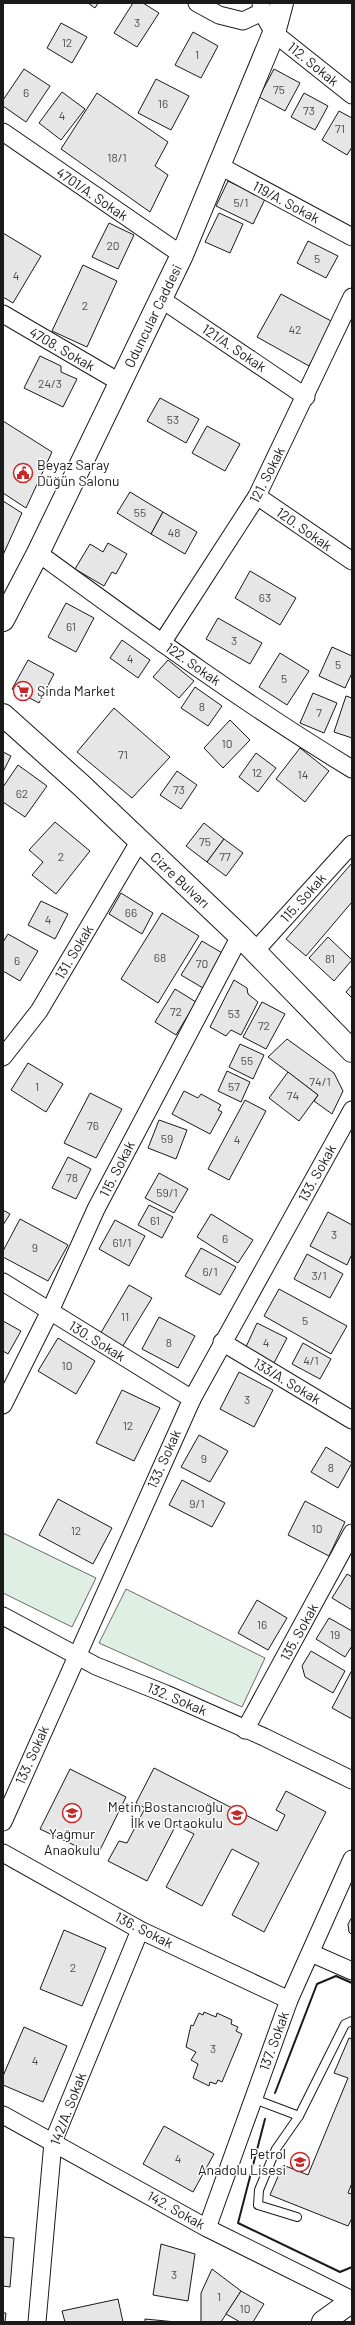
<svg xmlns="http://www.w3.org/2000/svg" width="355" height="2325" font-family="Barlow,sans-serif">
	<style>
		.green { fill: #e0efe3; stroke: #6a6a6a }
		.building { fill: #e6e6e6; stroke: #1a1a1a }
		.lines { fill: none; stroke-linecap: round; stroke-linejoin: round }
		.lane-casing { stroke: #1a1a1a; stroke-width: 10 }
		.street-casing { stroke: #1a1a1a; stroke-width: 19 }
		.secondary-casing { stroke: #1a1a1a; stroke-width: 24 }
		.lane { stroke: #fff; stroke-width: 8 }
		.street { stroke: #fff; stroke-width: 17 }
		.secondary { stroke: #fff; stroke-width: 22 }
		.wall { stroke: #1a1a1a; stroke-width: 2 }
		.labels { text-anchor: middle; stroke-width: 3; stroke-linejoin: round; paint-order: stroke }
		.number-label { font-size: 12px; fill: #4d4d4d }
		.street-label { font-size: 14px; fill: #1a1a1a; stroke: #fff }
		.poi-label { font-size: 14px; fill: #1a1a1a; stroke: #fff; text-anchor: start }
	</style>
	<rect width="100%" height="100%" fill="#fff"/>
	<g class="green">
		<path d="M3,1533L96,1578L72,1627L3,1593Z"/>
		<path d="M126,1589L265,1658L242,1707L99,1643Z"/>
	</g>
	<g class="building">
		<path d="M88,3H98L95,8Z"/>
		<path d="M133,3H143L159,13L137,47L114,33Z"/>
		<path d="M61,23L87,37L72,63L47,48Z"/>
		<path d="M193,32L218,46L201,78L175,65Z"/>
		<path d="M24,69L50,86L26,122L3,106V100Z"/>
		<path d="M274,69L300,83L285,111L259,97Z"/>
		<path d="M156,79L189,96L171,130L138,113Z"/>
		<path d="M62,92L85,109L61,140L39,123Z"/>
		<path d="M97,93L168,142L155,166L168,175L150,212L61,149Z"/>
		<path d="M304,93L328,106L315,130L291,117Z"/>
		<path d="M339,111L352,118V147L347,155L322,140Z"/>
		<path d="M228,181L265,199L253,224L216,206Z"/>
		<path d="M219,213L243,224L230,253L205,242Z"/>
		<path d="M109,223L134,235L118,269L92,257Z"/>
		<path d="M3,233L41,256L13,303L3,297Z"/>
		<path d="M308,241L338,256L326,278L297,263Z"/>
		<path d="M83,265L117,281L87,347L52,331Z"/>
		<path d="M281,294L333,322L309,366L257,337Z"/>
		<path d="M40,356L61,366V372L77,379L63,407L24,388Z"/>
		<path d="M160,398L199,419L186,443L147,421Z"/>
		<path d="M3,421L52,452L26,508L3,493Z"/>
		<path d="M207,426L240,444L225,471L192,453Z"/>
		<path d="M130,492L163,512L151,534L117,513Z"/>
		<path d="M3,501L22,513L3,555Z"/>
		<path d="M163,512L197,532L185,554L151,534Z"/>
		<path d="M108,543L127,554L116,574L112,572L104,586L75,569L90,544L103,552Z"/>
		<path d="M250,571L296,598L280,625L235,598Z"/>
		<path d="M66,603L94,618L76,652L48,637Z"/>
		<path d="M218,618L262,643L250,664L206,639Z"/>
		<path d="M122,640L150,660L138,678L110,658Z"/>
		<path d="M332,647L352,656V673L345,688L319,676Z"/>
		<path d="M280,653L309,671L287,705L259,687Z"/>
		<path d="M28,660L54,674L39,703L12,689Z"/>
		<path d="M168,660L194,681L179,698L153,677Z"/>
		<path d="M195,687L222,706L208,726L181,708Z"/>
		<path d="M313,693L337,703L324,733L300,723Z"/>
		<path d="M346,696L352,698V738L334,732Z"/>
		<path d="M114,708L170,757L132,798L77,752Z"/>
		<path d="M230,720L250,740L223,768L204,748Z"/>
		<path d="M300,748L329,771L305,802L276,779Z"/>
		<path d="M3,752L11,756L3,772Z"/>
		<path d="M256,753L276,768L258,792L239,777Z"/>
		<path d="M18,765L47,786L25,817L3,802V787Z"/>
		<path d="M177,771L197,785L181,809L160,795Z"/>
		<path d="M55,822L90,851L56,894L32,875L43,862L29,850Z"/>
		<path d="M204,823L224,839L207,862L186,846Z"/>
		<path d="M224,839L243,853L226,876L207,862Z"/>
		<path d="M352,863V902L306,956L286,939Z"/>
		<path d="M121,893L153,913L142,934L109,914Z"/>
		<path d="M41,901L68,914L55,939L28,925Z"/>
		<path d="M162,913L199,936L158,1003L121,979Z"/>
		<path d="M8,934L38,951L20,981L3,971V942Z"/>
		<path d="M328,937L352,960L334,981L309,958Z"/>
		<path d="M202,941L224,954L203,988L181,975Z"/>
		<path d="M234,980L247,988L248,994L258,1002L241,1035L231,1030L226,1036L210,1027Z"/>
		<path d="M352,985V998L346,992Z"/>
		<path d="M175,989L196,1002L176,1035L155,1022Z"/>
		<path d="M262,1002L285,1014L266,1049L243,1037Z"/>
		<path d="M287,1039L334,1073L343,1091L332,1114L314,1101L318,1095L268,1057Z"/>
		<path d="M240,1044L264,1055L253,1079L229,1067Z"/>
		<path d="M28,1063L63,1084L46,1112L11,1090Z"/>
		<path d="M227,1071L250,1082L241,1102L218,1091Z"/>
		<path d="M288,1072L318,1095L299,1121L269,1098Z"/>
		<path d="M184,1091L198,1098L201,1094L221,1105L218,1110L222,1112L210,1134L172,1114Z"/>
		<path d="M90,1093L122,1109L96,1158L64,1143Z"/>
		<path d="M245,1100L266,1111L229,1180L208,1169Z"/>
		<path d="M159,1120L187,1130L176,1159L148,1148Z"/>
		<path d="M68,1157L91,1169L76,1199L52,1188Z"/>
		<path d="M159,1173L188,1189L174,1213L145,1198Z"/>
		<path d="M149,1205L173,1217L162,1238L138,1225Z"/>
		<path d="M3,1210L10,1214L3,1225Z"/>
		<path d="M328,1212L352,1225V1254L347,1265L310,1246Z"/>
		<path d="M211,1214L253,1240L238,1263L197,1237Z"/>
		<path d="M20,1219L68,1245L48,1281L3,1257V1251Z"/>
		<path d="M115,1220L145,1236L129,1266L99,1249Z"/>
		<path d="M201,1248L236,1267L220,1295L185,1276Z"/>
		<path d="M307,1254L343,1274L330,1298L294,1279Z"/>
		<path d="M129,1285L152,1298L121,1349L99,1336Z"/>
		<path d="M279,1289L347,1326L331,1354L264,1316Z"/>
		<path d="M159,1317L195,1336L178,1368L142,1349Z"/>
		<path d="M3,1321L21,1331L8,1354L3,1351Z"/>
		<path d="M257,1323L287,1338L274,1363L245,1349Z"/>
		<path d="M58,1338L95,1361L76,1394L38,1371Z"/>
		<path d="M303,1343L331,1359L320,1379L292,1364Z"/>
		<path d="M239,1372L273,1390L254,1427L220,1409Z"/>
		<path d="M122,1390L160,1408L134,1461L96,1443Z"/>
		<path d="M199,1435L228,1451L210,1482L181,1467Z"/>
		<path d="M326,1447L352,1463L338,1488L311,1472Z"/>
		<path d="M182,1480L225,1503L212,1527L169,1505Z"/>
		<path d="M58,1499L112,1528L93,1564L39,1535Z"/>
		<path d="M305,1501L345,1522L329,1556L288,1535Z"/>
		<path d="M347,1574L352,1577V1610L332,1598Z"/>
		<path d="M257,1600L287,1618L268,1650L238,1633Z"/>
		<path d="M329,1618L352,1631V1646L345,1657L316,1639Z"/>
		<path d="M311,1651L345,1671L333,1693L305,1677L302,1666Z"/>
		<path d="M352,1670V1719L332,1708Z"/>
		<path d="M154,1768L277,1831L285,1815L276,1810L286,1791L326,1812L264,1932L232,1915L259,1863L232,1849L202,1906L166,1887L194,1834L176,1825L147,1881L108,1861L119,1841L127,1843L145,1808L136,1803Z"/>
		<path d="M70,1769L126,1797L97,1856L40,1829Z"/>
		<path d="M352,1917V1935L349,1932L348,1924Z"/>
		<path d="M64,1930L106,1948L82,2006L40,1989Z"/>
		<path d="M204,2012L216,2017L217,2013L232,2020L231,2024L238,2027L236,2031L242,2034L222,2082L218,2080L216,2084L210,2082L209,2086L193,2078L198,2064L191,2060L196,2052L186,2047L191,2025L193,2026L199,2013L203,2015Z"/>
		<path d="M24,2027L67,2046L43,2102L3,2085V2076Z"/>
		<path d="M349,2038L352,2039V2183L348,2193L352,2194V2218L348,2226L270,2195L283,2165L308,2175L348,2078L334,2073Z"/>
		<path d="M164,2126L214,2154L193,2192L143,2164Z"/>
		<path d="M3,2237L14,2238L10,2287L3,2286Z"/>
		<path d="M161,2244L195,2254L188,2301L153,2295Z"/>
		<path d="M212,2269L241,2291L221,2322H201V2293Z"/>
		<path d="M241,2291L264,2304L253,2322H240L226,2314Z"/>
		<path d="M118,2299L123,2322H65L62,2311Z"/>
		<path d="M3,2313H6L5,2322H3Z"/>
		<path d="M145,2319L176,2322H145Z"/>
	</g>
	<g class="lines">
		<defs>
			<g id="lane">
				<path d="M254,2099L299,2116"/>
				<path d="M297,2217L258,2205L259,2190L276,2149L299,2116L345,2024L352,2021"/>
			</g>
			<g id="street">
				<path d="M197,3L219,15L243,21L262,12"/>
				<path d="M261,3L262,12L274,33L352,95"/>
				<path d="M3,132L182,255"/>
				<path d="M220,166L352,237"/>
				<path d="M161,299L306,397"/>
				<path d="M3,314L121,383"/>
				<path d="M257,496L352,561"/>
				<path d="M38,553C141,628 243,703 352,769"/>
				<path d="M162,643L257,496L352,297"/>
				<path d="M255,951L352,844"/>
				<path d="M3,1057L39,1011L139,842"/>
				<path d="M3,1282L192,1399"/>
				<path d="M222,1342L352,1420"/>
				<path d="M3,1405L50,1311L96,1209L240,936"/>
				<path d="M3,1616L96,1666L166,1694L264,1737L352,1780"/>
				<path d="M245,1730L352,1533"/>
				<path d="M3,1822L192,1399L352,1110"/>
				<path d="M3,1853L140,1930L289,2000"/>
				<path d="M311,1953L352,1971"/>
				<path d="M3,2115L207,2228L352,2300"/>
				<path d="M207,2228L289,2000L352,1859"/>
				<path d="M37,2322L53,2142L140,1930"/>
			</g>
			<g id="secondary">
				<path d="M3,620L38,553L182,255L274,33L282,3"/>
				<path d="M3,715L81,785L240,936L352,1051"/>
				<path d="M323,2322L352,2301"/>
			</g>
		</defs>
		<use href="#lane" class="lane-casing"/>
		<use href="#street" class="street-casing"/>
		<use href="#secondary" class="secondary-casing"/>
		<use href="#lane" class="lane"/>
		<use href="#street" class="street"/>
		<use href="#secondary" class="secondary"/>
		<g class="wall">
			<path d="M275,2093L317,1984L336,1976L352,1983"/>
			<path d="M265,2119L238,2223L340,2272L352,2267"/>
		</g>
	</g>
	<defs>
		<symbol id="civic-ring" viewBox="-11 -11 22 22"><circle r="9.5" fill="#fff" stroke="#c62828" stroke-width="1.5"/><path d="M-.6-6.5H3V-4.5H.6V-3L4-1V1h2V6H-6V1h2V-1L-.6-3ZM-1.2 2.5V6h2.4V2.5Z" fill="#c62828"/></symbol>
		<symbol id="supermarket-ring" viewBox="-11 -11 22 22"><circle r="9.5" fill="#fff" stroke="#c62828" stroke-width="1.5"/><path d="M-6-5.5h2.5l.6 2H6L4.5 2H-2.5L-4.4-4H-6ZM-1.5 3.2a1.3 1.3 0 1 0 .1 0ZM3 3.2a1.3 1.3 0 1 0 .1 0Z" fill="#c62828"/></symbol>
		<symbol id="school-ring" viewBox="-11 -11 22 22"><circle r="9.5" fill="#fff" stroke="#c62828" stroke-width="1.5"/><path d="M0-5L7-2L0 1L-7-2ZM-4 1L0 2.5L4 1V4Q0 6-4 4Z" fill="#c62828"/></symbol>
	</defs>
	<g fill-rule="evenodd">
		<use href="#civic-ring" x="12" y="462" width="22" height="22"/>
		<use href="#supermarket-ring" x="12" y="680" width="22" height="22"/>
		<use href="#school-ring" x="61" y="1802" width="22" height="22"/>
		<use href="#school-ring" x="226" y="1804" width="22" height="22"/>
		<use href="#school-ring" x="289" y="2151" width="22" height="22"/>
	</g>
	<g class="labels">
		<g class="number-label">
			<text x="137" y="27">3</text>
			<text x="67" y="47">12</text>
			<text x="197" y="59">1</text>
			<text x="279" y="94">75</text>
			<text x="26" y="97">6</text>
			<text x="163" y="108">16</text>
			<text x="309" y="115">73</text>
			<text x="62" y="120">4</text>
			<text x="340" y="133">71</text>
			<text x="117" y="162">18/1</text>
			<text x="241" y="207">5/1</text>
			<text x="113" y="250">20</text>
			<text x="317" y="263">5</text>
			<text x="16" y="280">4</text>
			<text x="85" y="310">2</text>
			<text x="295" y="334">42</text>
			<text x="50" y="388">24/3</text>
			<text x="173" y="424">53</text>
			<text x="140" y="517">55</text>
			<text x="174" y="537">48</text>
			<text x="265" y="602">63</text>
			<text x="71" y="631">61</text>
			<text x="234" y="645">3</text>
			<text x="130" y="663">4</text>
			<text x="338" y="669">5</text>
			<text x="284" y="683">5</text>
			<text x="202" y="711">8</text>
			<text x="319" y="717">7</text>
			<text x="227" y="748">10</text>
			<text x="123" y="759">71</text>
			<text x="257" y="777">12</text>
			<text x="303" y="779">14</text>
			<text x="179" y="794">73</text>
			<text x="22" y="798">62</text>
			<text x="205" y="846">75</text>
			<text x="61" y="861">2</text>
			<text x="225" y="861">77</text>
			<text x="131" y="917">66</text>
			<text x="48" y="924">4</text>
			<text x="160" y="962">68</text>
			<text x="330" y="963">81</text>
			<text x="17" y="965">6</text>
			<text x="202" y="968">70</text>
			<text x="176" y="1016">72</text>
			<text x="234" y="1018">53</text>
			<text x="264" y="1030">72</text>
			<text x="247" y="1065">55</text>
			<text x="320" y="1086">74/1</text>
			<text x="37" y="1091">1</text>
			<text x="234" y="1091">57</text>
			<text x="293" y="1100">74</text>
			<text x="93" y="1130">76</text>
			<text x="167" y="1143">59</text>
			<text x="237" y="1144">4</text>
			<text x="72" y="1182">78</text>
			<text x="167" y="1197">59/1</text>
			<text x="155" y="1225">61</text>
			<text x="334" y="1239">3</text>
			<text x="225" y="1243">6</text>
			<text x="122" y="1247">61/1</text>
			<text x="35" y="1252">9</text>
			<text x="210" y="1276">6/1</text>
			<text x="319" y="1280">3/1</text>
			<text x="125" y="1321">11</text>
			<text x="305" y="1325">5</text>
			<text x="169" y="1347">8</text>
			<text x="266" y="1347">4</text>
			<text x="311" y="1365">4/1</text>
			<text x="67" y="1370">10</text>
			<text x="247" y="1404">3</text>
			<text x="128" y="1430">12</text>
			<text x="204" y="1463">9</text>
			<text x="331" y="1472">8</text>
			<text x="197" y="1508">9/1</text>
			<text x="317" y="1533">10</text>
			<text x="76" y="1535">12</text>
			<text x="262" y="1629">16</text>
			<text x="335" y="1639">19</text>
			<text x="73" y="1972">2</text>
			<text x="213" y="2053">3</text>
			<text x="35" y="2065">4</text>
			<text x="178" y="2163">4</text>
			<text x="174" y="2279">3</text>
			<text x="219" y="2301">1</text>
			<text x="245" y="2313">10</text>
		</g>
		<g class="street-label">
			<text transform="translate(313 64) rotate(39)" y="5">112. Sokak</text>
			<text transform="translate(92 194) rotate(34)" y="5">4701/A. Sokak</text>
			<text transform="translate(286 202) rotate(28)" y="5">119/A. Sokak</text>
			<text transform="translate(153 316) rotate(-64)" y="5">Oduncular Caddesi</text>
			<text transform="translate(234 348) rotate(34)" y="5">121/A. Sokak</text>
			<text transform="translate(62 349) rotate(30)" y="5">4708. Sokak</text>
			<text transform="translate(267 475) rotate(-63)" y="5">121. Sokak</text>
			<text transform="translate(304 529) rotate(35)" y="5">120. Sokak</text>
			<text transform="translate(193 664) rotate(35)" y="5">122. Sokak</text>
			<text transform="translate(180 880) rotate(43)" y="5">Cizre Bulvarı</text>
			<text transform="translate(303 898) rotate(-48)" y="5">115. Sokak</text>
			<text transform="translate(74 952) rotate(-59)" y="5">131. Sokak</text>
			<text transform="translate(117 1169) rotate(-63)" y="5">115. Sokak</text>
			<text transform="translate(317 1173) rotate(-61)" y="5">133. Sokak</text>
			<text transform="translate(97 1341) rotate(32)" y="5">130. Sokak</text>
			<text transform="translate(287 1381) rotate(31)" y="5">133/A. Sokak</text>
			<text transform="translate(164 1459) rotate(-66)" y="5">133. Sokak</text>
			<text transform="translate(299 1632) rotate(-61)" y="5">135. Sokak</text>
			<text transform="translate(177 1699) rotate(23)" y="5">132. Sokak</text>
			<text transform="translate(32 1755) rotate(-66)" y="5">133. Sokak</text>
			<text transform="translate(144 1930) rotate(27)" y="5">136. Sokak</text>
			<text transform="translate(274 2041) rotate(-70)" y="5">137. Sokak</text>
			<text transform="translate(68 2109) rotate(-69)" y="5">142/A. Sokak</text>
			<text transform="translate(176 2210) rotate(29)" y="5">142. Sokak</text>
		</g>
		<g class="poi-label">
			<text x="37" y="470">Beyaz Saray<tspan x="37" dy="16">Düğün Salonu</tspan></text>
			<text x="37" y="696">Şinda Market</text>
			<text x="223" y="1812" text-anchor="end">Metin Bostancıoğlu<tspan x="223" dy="16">İlk ve Ortaokulu</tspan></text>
			<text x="72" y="1839" text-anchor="middle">Yağmur<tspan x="72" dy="16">Anaokulu</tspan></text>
			<text x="286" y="2159" text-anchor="end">Petrol<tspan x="286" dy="16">Anadolu Lisesi</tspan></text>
		</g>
	</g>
	<rect width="355" height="2325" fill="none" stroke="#1a1a1a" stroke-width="8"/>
</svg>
